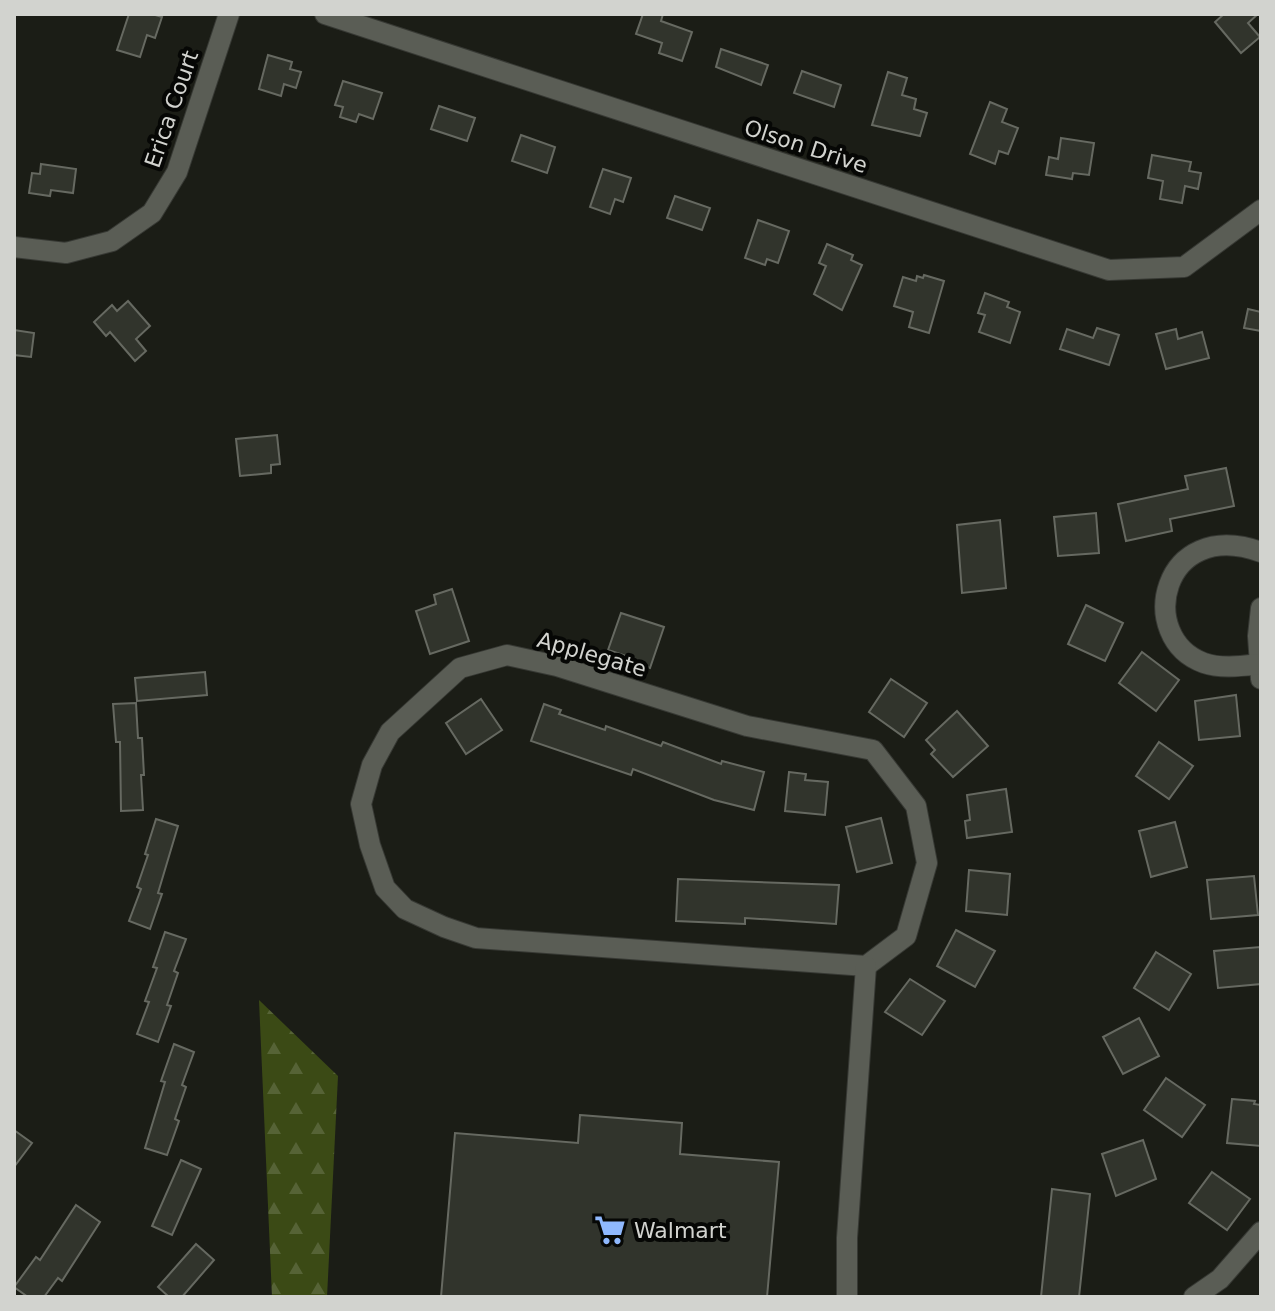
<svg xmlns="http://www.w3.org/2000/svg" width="1275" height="1311" font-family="'DejaVu Sans',sans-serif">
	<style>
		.forest { fill: url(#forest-firs) }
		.building { fill: #31342c; stroke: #666961; stroke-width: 2 }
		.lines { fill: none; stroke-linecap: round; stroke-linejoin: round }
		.minor-casing { stroke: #373934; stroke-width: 22 }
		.minor { stroke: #5a5d55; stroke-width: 20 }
		.labels { text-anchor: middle; stroke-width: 8; stroke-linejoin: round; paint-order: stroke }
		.street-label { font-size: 22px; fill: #d2d3cf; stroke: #060705 }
		.poi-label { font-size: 22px; fill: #d2d3cf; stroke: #060705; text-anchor: start }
	</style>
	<defs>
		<pattern id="forest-firs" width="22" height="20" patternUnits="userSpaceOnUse" patternTransform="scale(2)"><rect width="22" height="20" fill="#3b4a15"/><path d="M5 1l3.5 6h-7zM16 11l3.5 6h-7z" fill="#566336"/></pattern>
	</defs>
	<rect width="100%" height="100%" fill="#1b1d16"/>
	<path class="forest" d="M259,1000L338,1076L327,1297H272Z"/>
	<g class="building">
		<path d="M129,14H152L162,17L155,38L147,35L140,57L117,50Z"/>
		<path d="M643,14H663L661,21L692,32L682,61L659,53L662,43L636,34Z"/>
		<path d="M1224,14H1258L1248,23L1260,37L1241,53L1215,22Z"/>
		<path d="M721,49L768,65L761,85L716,67Z"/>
		<path d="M268,55L292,62L290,69L301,72L296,88L284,84L281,96L259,89Z"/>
		<path d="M802,71L841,85L834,107L794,93Z"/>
		<path d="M888,72L907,78L902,95L916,99L914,109L927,113L920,136L872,125Z"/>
		<path d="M343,81L382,93L373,119L359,114L356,122L340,117L343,107L335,105Z"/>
		<path d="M990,102L1007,109L1002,122L1018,128L1008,154L999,151L995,164L970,154Z"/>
		<path d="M439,106L475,118L467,141L431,129Z"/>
		<path d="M521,135L555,147L547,173L512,161Z"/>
		<path d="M1061,138L1094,143L1089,175L1073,173L1072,179L1046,175L1049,157L1058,159Z"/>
		<path d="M1152,155L1191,162L1189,171L1201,173L1198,189L1185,186L1182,203L1160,199L1163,181L1148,178Z"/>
		<path d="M41,164L76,169L73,193L51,190L50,196L29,193L32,173L40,174Z"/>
		<path d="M603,169L631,178L623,202L615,199L610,214L590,207Z"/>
		<path d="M675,196L710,208L702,230L667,218Z"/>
		<path d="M758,220L789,231L778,263L767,259L765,265L745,258Z"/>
		<path d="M827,244L853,255L851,260L862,265L842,310L814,294L826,266L819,263Z"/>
		<path d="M924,275L944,281L929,333L909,327L913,312L894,306L903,277L916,281L917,276L923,278Z"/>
		<path d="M985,293L1009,302L1007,307L1020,312L1010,343L979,332L985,315L978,313Z"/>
		<path d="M128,301L150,326L136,339L146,351L135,361L110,332L106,336L94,322L112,305L117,311Z"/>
		<path d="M1248,309L1261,312V331L1244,328Z"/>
		<path d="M1097,328L1119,335L1109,365L1060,349L1067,329L1093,338Z"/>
		<path d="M1176,329L1178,339L1202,332L1209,358L1166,369L1156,334Z"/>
		<path d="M14,330L34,333L31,357L14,355Z"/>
		<path d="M277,435L280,464L271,465V473L240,476L236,439Z"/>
		<path d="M1226,468L1234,506L1170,519L1172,531L1126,541L1118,504L1188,489L1185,476Z"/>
		<path d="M1096,513L1099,553L1058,556L1054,517Z"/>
		<path d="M1000,520L1006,588L962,593L957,525Z"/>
		<path d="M452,589L469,641L430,654L416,611L436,604L434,595Z"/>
		<path d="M1086,605L1123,623L1105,661L1068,644Z"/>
		<path d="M621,613L664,627L650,668L625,660L626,656L608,650Z"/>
		<path d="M1142,652L1179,680L1156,711L1119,683Z"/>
		<path d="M205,672L207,695L137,701L135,678Z"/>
		<path d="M891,679L927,703L904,737L869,712Z"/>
		<path d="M1236,695L1240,736L1199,740L1195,701Z"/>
		<path d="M481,699L502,730L466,754L446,723Z"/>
		<path d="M136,703L138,738H142L144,775H141L143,810L121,811L120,742H116L113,704Z"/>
		<path d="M544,704L561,710L559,714L605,730L606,726L661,746L663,742L721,764L722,761L764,772L754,810L714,800L633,769L631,775L531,741Z"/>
		<path d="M957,711L988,746L953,777L931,754L935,750L926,740Z"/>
		<path d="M1159,742L1193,766L1169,799L1136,776Z"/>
		<path d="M789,772L806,774L805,780L828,782L825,815L785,811Z"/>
		<path d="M1006,789L1012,832L967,838L965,821L970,820L967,795Z"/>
		<path d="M881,818L892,863L857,872L846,827Z"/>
		<path d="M156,819L178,826L158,893L162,894L150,929L129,921L141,889L137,887L148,855L145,854Z"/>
		<path d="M1175,822L1187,867L1151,877L1139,831Z"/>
		<path d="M969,870L1010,874L1007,915L966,911Z"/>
		<path d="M1254,876L1258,915L1211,919L1207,880Z"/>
		<path d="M678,879L839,885L836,924L745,918V924L676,921Z"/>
		<path d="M956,930L995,951L975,987L937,966Z"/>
		<path d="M165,932L186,939L174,971L178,973L167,1005L171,1006L158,1042L137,1034L149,1002L145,1001L157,968L153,967Z"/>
		<path d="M1260,947L1261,984L1218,988L1214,951Z"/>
		<path d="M1156,952L1191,974L1169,1010L1134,988Z"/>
		<path d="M910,979L945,1001L922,1035L885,1012Z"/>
		<path d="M1139,1018L1159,1056L1123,1074L1103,1037Z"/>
		<path d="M174,1044L194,1052L182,1085L186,1087L175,1119L179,1121L167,1155L145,1148L165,1082L161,1081Z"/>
		<path d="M1166,1078L1205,1105L1182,1137L1144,1110Z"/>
		<path d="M1232,1099L1255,1101L1254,1104L1261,1105V1146L1227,1143Z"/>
		<path d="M580,1115L682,1123L680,1154L779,1162L767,1297H441L455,1133L578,1143Z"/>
		<path d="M14,1130L32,1143L14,1167Z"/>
		<path d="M1143,1140L1156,1179L1116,1196L1102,1154Z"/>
		<path d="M181,1160L201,1169L172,1235L152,1226Z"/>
		<path d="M1212,1172L1250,1199L1227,1230L1189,1203Z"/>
		<path d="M1052,1189L1090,1194L1079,1297H1041Z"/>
		<path d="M76,1205L100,1222L62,1281L58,1278L44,1297H28L14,1287L36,1257L40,1260Z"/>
		<path d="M196,1244L214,1260L182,1297H169L158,1287Z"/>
	</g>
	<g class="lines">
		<defs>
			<g id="minor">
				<path d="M325,14L1109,270L1184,267L1261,210"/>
				<path d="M14,247L66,253L112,241L152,213L177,172L229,14"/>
				<path d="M1261,608L1258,636L1261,679"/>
				<path d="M507,655L557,666L747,726L873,750L916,806L927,863L906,936L866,966L476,938L444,927L405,909L385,888L370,845L361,804L372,765L390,732L460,668Z"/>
				<path d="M1260,664C1242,666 1221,669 1204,663C1135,638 1161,516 1261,552"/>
				<path d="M847,1297V1238L866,966"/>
				<path d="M1194,1297L1220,1279L1261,1232"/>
			</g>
		</defs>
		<use href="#minor" class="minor-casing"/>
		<use href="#minor" class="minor"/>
	</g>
	<defs>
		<symbol id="supermarket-bare" viewBox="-9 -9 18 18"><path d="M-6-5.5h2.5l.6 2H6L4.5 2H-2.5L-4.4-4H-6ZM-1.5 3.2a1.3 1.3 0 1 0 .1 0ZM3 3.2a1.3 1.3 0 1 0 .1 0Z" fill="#8fb8fd" stroke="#060705" stroke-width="2.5" paint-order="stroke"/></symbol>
	</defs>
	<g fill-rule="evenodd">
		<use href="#supermarket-bare" x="588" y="1208" width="44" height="44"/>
	</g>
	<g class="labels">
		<g class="street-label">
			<text transform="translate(171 109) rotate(-71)" y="8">Erica Court</text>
			<text transform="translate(806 146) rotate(18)" y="8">Olson Drive</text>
			<text transform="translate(592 654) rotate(16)" y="8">Applegate</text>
		</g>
		<g class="poi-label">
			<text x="634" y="1238">Walmart</text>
		</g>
	</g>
	<rect width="1275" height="1311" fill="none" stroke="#d2d3cf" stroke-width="32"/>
</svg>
